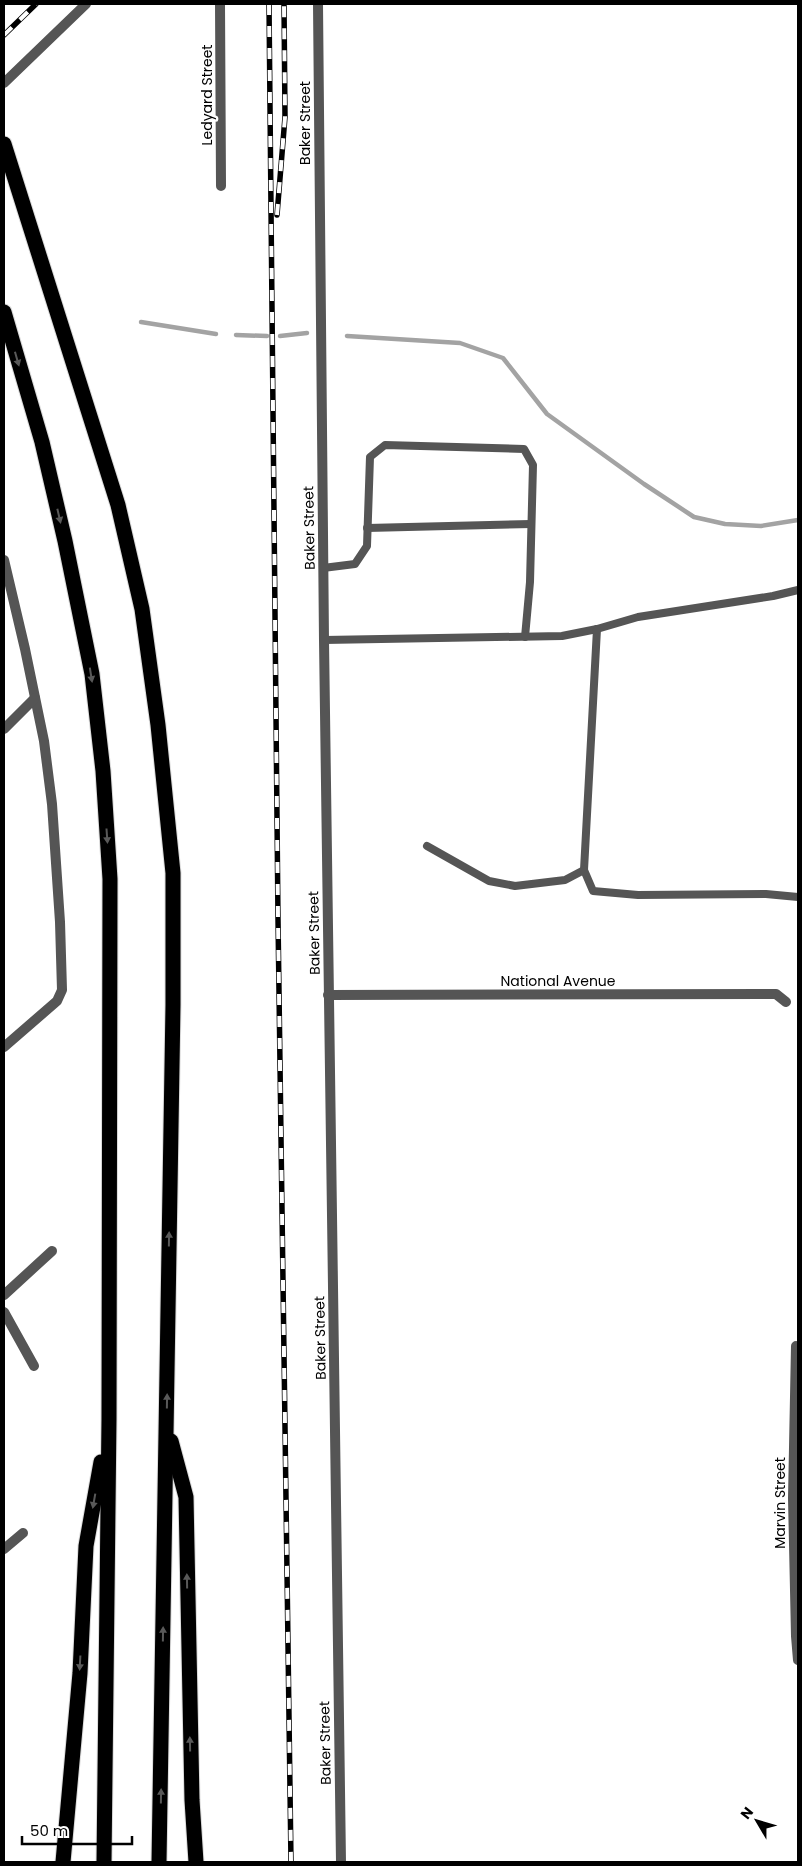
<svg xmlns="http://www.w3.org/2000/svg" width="802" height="1866" font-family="Poppins,sans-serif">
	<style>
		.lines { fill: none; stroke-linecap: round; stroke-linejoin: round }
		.stream { stroke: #a3a3a3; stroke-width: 4.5 }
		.motorway-casing { stroke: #dbdbdb; stroke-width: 17 }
		.service { stroke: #555; stroke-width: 8 }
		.minor { stroke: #555; stroke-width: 10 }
		.motorway { stroke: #000; stroke-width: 15 }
		.rail-casing { stroke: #000; stroke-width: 5.5 }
		.rail { stroke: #fff; stroke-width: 4; stroke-dasharray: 11; stroke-linecap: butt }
		.oneway { fill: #595959 }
		.labels { text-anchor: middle; stroke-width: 4.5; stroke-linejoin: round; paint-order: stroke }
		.street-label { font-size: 14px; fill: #000; stroke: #fff }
	</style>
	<rect width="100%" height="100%" fill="#fff"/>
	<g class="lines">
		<g class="stream">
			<path d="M141,322L216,334"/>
			<path d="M236,335L267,336"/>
			<path d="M280,336L307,333"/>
			<path d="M347,336L460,343L503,358L547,414L644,484L694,517L725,524L761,526L798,520"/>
		</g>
		<defs>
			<g id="motorway">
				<path d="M4,144L118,505L142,609L158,725L173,873V1005L159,1862"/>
				<path d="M4,312L42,442L65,541L92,674L103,771L110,879L109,1419L104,1862"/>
				<path d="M171,1441L186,1497L192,1800L196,1862"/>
				<path d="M63,1862L80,1673L86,1546L101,1462"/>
			</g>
		</defs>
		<use href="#motorway" class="motorway-casing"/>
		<g class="service">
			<path d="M367,528L531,524"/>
			<path d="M323,568L355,564L367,546L370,457L385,445L524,449L533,465L530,582L525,637"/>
			<path d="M324,640L562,636L597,629L638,617L773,596L798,590"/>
			<path d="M427,846L489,881L515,886L565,880L584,870L597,629"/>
			<path d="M584,870L593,891L638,895L766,894L798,897"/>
		</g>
		<g class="minor">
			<path d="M220,4L221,186"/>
			<path d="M318,4L324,640L341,1862"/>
			<path d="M4,83L86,4"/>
			<path d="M4,560L25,649L44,741L52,804L60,922L62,990L57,1001L4,1047"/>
			<path d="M4,729L35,698"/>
			<path d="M328,995L776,994L786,1002"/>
			<path d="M4,1295L52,1251"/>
			<path d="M4,1312L34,1366"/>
			<path d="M796,1346L793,1498L796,1636L798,1660"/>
			<path d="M4,1549L23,1533"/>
		</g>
		<use href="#motorway" class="motorway"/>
		<defs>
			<g id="rail">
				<path d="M269,4L278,919L291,1862"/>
				<path d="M4,35L36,4"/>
				<path d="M277,215L285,117L284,4"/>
			</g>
		</defs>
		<use href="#rail" class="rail-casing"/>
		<use href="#rail" class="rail"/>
	</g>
	<defs><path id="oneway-solid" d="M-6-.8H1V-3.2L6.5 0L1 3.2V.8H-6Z" transform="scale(1.25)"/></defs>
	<g class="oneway">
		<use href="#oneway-solid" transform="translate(17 359) rotate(74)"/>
		<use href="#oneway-solid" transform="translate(59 516) rotate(77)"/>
		<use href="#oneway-solid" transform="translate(91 675) rotate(81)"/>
		<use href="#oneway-solid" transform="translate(107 836) rotate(86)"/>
		<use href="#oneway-solid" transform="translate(169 1239) rotate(-89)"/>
		<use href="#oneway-solid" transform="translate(167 1401) rotate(-89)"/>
		<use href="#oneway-solid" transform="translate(94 1501) rotate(100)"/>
		<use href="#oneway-solid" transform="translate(187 1581) rotate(-91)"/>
		<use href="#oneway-solid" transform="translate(163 1634) rotate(-89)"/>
		<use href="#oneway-solid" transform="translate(80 1663) rotate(93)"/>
		<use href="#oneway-solid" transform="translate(190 1744) rotate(-91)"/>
		<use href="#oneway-solid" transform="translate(161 1796) rotate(-89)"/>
	</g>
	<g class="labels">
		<g class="street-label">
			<text transform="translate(207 95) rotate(-90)" y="5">Ledyard Street</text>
			<text transform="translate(305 123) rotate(-90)" y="5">Baker Street</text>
			<text transform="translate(309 528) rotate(-91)" y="5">Baker Street</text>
			<text transform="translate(314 933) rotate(-91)" y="5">Baker Street</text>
			<text x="558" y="986">National Avenue</text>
			<text transform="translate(320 1338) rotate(-91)" y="5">Baker Street</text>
			<text transform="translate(780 1503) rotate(-90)" y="5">Marvin Street</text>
			<text transform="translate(325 1743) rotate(-91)" y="5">Baker Street</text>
		</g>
	</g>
	<rect width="802" height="1866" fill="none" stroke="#000000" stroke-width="10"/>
	<g transform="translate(757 1821) rotate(308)" stroke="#ffffff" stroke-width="4" paint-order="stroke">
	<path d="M0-4L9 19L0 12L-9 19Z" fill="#000000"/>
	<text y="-8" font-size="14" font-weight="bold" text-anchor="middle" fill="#000000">N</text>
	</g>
	<path d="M22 1836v8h110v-8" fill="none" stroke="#000000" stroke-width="2.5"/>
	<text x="30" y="1836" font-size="15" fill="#000000" stroke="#ffffff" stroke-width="4" paint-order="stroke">50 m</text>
</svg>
